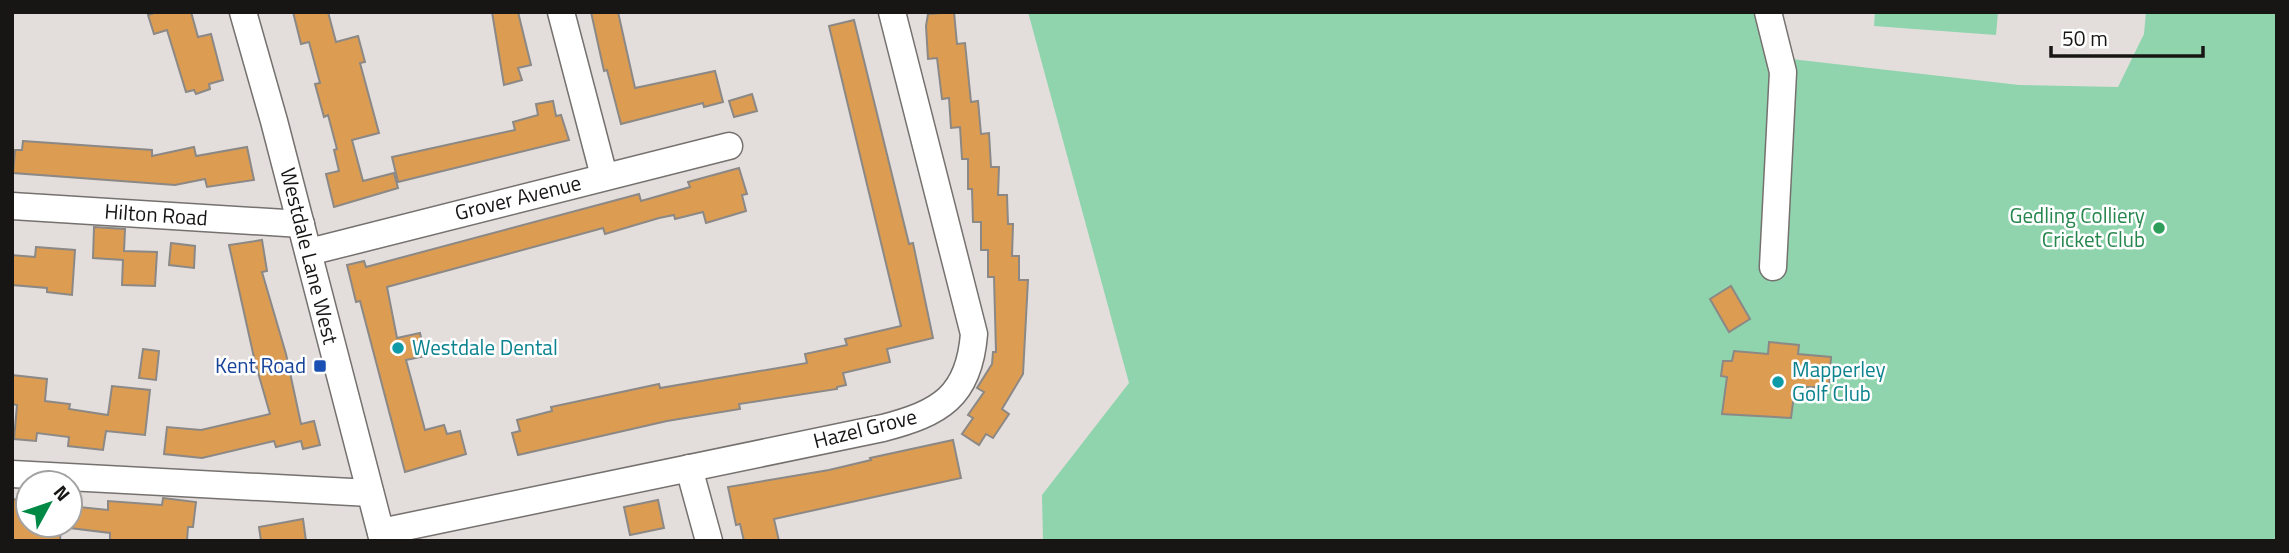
<svg xmlns="http://www.w3.org/2000/svg" width="2289" height="553" font-family="'Titillium Web',sans-serif">
	<style>
		.green { fill: #8fd4ad }
		.building { fill: #dc9d53; stroke: #8b8885; stroke-width: 2 }
		.lines { fill: none; stroke-linecap: round; stroke-linejoin: round }
		.minor-casing { stroke: #75716f; stroke-width: 29 }
		.minor { stroke: #fff; stroke-width: 26 }
		.leisure-dot { fill: #2e9e5b; stroke: #fff; stroke-width: 2.5 }
		.culture-dot { fill: #0f9aa8; stroke: #fff; stroke-width: 2.5 }
		.transit-dot { fill: #1a4fb4; stroke: #fff; stroke-width: 2.5 }
		.labels { text-anchor: middle; stroke-width: 5; stroke-linejoin: round; paint-order: stroke }
		.street-label { font-size: 21px; fill: #181615; stroke: #fff }
		.leisure-label { font-size: 21px; fill: #27864d; stroke: #fff; text-anchor: end }
		.culture-label { font-size: 21px; fill: #0d838f; stroke: #fff; text-anchor: start }
		.transit-label { font-size: 21px; fill: #164399; stroke: #fff; text-anchor: end }
	</style>
	<rect width="100%" height="100%" fill="#e3dedc"/>
	<g class="green">
		<path d="M1028,12H1780L1791,59L2019,85L2118,87L2144,34L2146,12H2277V541H1043L1042,495L1129,383Z"/>
		<path d="M1875,12H1998L1996,35L1874,26Z"/>
	</g>
	<g class="building">
		<path d="M157,12H191L198,37L211,34L223,80L209,84L210,89L196,94L194,90L186,92L167,30L154,34L148,15Z"/>
		<path d="M293,12H328L336,42L358,36L365,62L360,63L379,133L352,140L363,181L394,173L398,188L334,207L326,174L339,171L334,150L337,149L328,115L324,117L315,84L320,83L309,42L301,44Z"/>
		<path d="M492,12H518L531,65L518,68L522,80L504,85Z"/>
		<path d="M591,12H618L635,88L715,71L723,102L704,107L703,103L621,124L607,70L604,71Z"/>
		<path d="M954,12L957,44L965,43L971,102L978,101L981,134L989,133L991,167H999L998,195H1007L1008,224H1013L1012,256H1019V280H1028L1023,374L1002,409L1009,414L993,438L986,434L979,445L962,434L973,418L968,415L984,392L977,388L992,364L993,352H996L994,277H988V250H981V222H973L972,189H968V159H962L960,127L951,128L949,98L942,99L937,58L928,59L926,26L928,14Z"/>
		<path d="M854,20L909,244L913,243L933,338L887,349L890,362L843,373L846,385L837,387V389L739,404L740,409L667,421L518,455L512,433L520,431L517,420L552,411L551,407L659,384L660,388L807,363L805,354L847,345L845,339L901,326L829,26Z"/>
		<path d="M752,94L757,111L734,117L729,101Z"/>
		<path d="M553,101L556,116L561,115L569,140L398,182L392,157L515,130L513,122L538,115L536,104Z"/>
		<path d="M23,141L152,150V156L194,147L196,156L247,147L254,180L207,187L205,179L175,185L13,173L15,150H22Z"/>
		<path d="M739,168L747,194L742,195L746,211L706,223L703,212L675,219L674,215L659,218L605,234L603,228L387,287L397,338L420,333L425,356L406,360L425,430L444,425L447,434L460,431L466,454L405,472L360,301L356,302L347,265L364,261L366,267L639,194L641,201L690,187L688,182Z"/>
		<path d="M94,227L125,229L124,251L157,252L155,286L122,285L123,260L93,258Z"/>
		<path d="M262,240L267,271L262,272L286,354L301,424L314,421L320,445L303,449L301,441L276,447L274,441L202,458L164,454L167,427L201,430L270,414L255,362L229,245Z"/>
		<path d="M171,243L195,246L194,268L169,265Z"/>
		<path d="M36,247L75,250L72,295L47,292V288L12,285V255L35,257Z"/>
		<path d="M1731,286L1750,319L1729,332L1710,299Z"/>
		<path d="M1769,342L1799,345L1798,354L1831,357L1829,387H1795L1791,418L1722,414L1727,377L1721,376L1723,361H1732L1734,351L1768,354Z"/>
		<path d="M143,349L159,351L156,380L139,378Z"/>
		<path d="M12,375L47,379L45,401L70,404L69,409L108,415L112,386L150,390L145,435L106,431L103,450L68,446L69,437L37,433L36,441L14,439L17,405L12,404Z"/>
		<path d="M953,440L961,478L774,519L779,541H744L740,524L736,525L728,487L829,470L871,460L870,458Z"/>
		<path d="M163,498L196,502L193,527H188L187,541H110V533L70,528V506L108,510V501L162,505Z"/>
		<path d="M12,499L28,501V525H61L60,541H12Z"/>
		<path d="M658,500L664,528L630,535L624,507Z"/>
		<path d="M303,519L306,541H261L259,527Z"/>
	</g>
	<g class="lines">
		<defs>
			<g id="minor">
				<path d="M243,12L274,121L383,541"/>
				<path d="M561,12L604,176"/>
				<path d="M1768,12L1783,72L1773,267"/>
				<path d="M12,206L301,224"/>
				<path d="M309,252L729,146"/>
				<path d="M689,468L709,541"/>
				<path d="M12,474L370,493"/>
				<path d="M381,532L883,428C940,413 969,397 974,334L892,12"/>
			</g>
		</defs>
		<use href="#minor" class="minor-casing"/>
		<use href="#minor" class="minor"/>
	</g>
	<circle class="leisure-dot" cx="2159" cy="228" r="7"/>
	<g class="culture-dot">
		<circle cx="398" cy="348" r="7"/>
		<circle cx="1778" cy="382" r="7"/>
	</g>
	<rect class="transit-dot" x="313" y="359" width="14" height="14" rx="3.5"/>
	<g class="labels">
		<g class="street-label">
			<text transform="translate(518 198) rotate(-14)" y="7">Grover Avenue</text>
			<text transform="translate(156 215) rotate(4)" y="7">Hilton Road</text>
			<text transform="translate(309 256) rotate(76)" y="7">Westdale Lane West</text>
			<text transform="translate(865 429) rotate(-14)" y="7">Hazel Grove</text>
		</g>
		<g class="leisure-label">
			<text x="2145" y="223">Gedling Colliery<tspan x="2145" dy="24">Cricket Club</tspan></text>
		</g>
		<g class="culture-label">
			<text x="412" y="355">Westdale Dental</text>
			<text x="1792" y="377">Mapperley<tspan x="1792" dy="24">Golf Club</tspan></text>
		</g>
		<g class="transit-label">
			<text x="306" y="373">Kent Road</text>
		</g>
	</g>
	<rect width="2289" height="553" fill="none" stroke="#181615" stroke-width="28"/>
	<g transform="translate(49 504) rotate(50)"><circle r="33" fill="#ffffff" stroke="#a3a2a1" stroke-width="2"/>
	<path d="M0-5L12 26L0 18L-12 26Z" fill="#008845"/>
	<text y="-10" font-size="19" font-weight="bold" text-anchor="middle" fill="#181615">N</text>
	</g>
	<path d="M2051 46v10h152v-10" fill="none" stroke="#181615" stroke-width="3.5"/>
	<text x="2062" y="46" font-size="21" fill="#181615" stroke="#ffffff" stroke-width="5" paint-order="stroke">50 m</text>
</svg>
